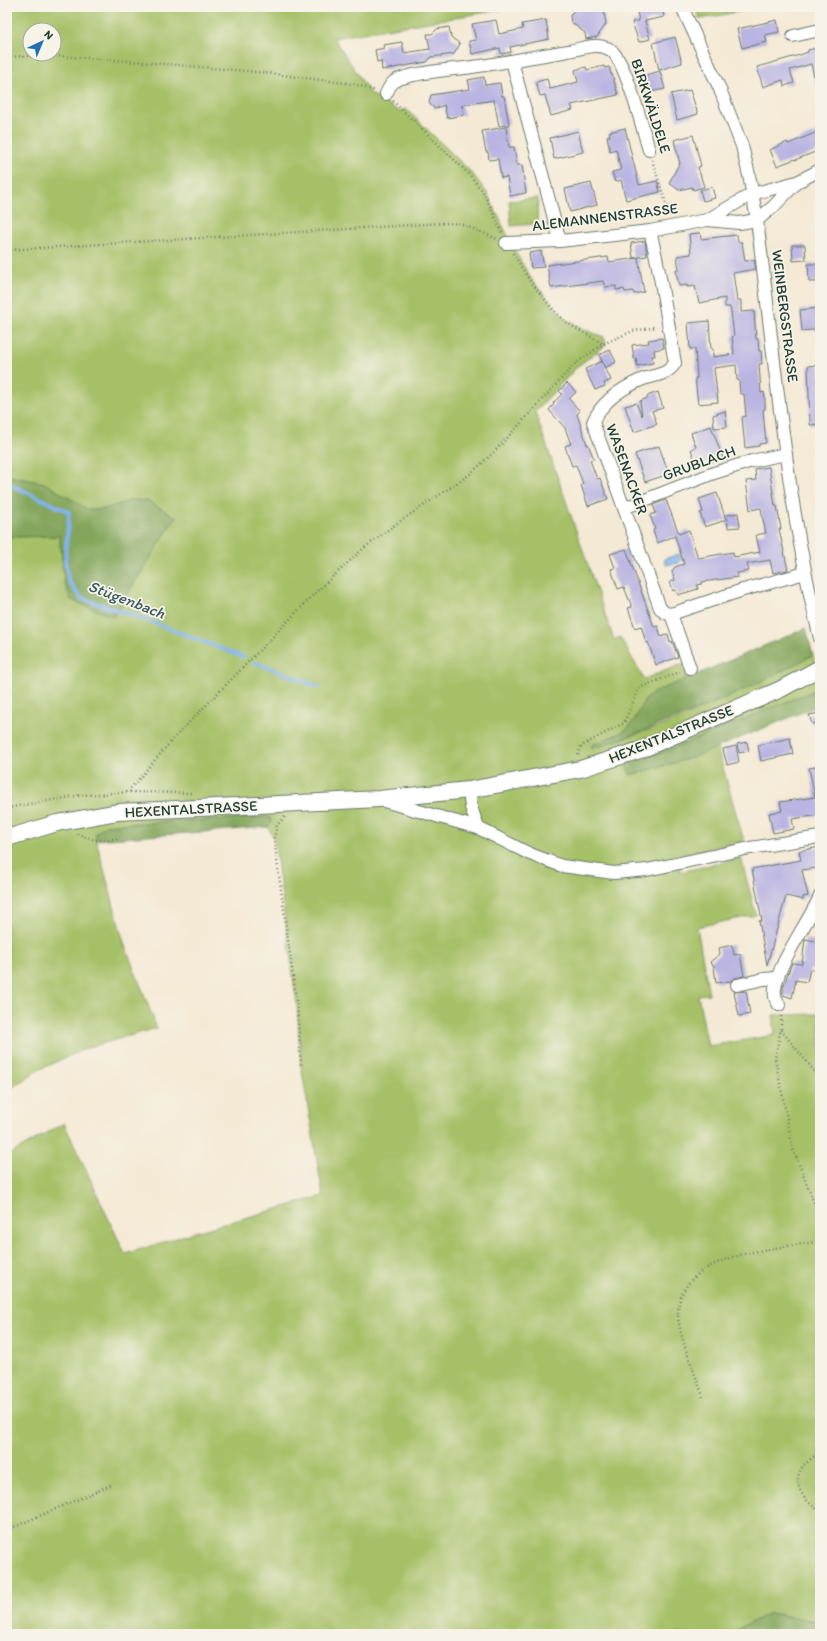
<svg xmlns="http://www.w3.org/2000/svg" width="827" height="1641" font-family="Itim,sans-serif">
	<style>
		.green { fill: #a5c066; stroke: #627e4d; fill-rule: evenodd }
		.forest { fill: #84a65b; stroke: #527248 }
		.water { fill: #83b3ee; stroke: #517891 }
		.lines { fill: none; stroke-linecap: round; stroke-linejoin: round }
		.stream { stroke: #83b3ee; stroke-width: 4 }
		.building { fill: #b9b4e2 }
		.minor-casing { stroke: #6a796c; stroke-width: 14 }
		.major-casing { stroke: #6a796c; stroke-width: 18 }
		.path { stroke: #6a796c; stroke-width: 2.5; stroke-dasharray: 1 3; stroke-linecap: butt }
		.minor { stroke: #fff; stroke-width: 12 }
		.major { stroke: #fff; stroke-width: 16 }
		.labels { text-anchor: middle; stroke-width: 3.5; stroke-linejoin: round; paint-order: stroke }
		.street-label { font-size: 15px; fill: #1f3d34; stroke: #f7f3e8 }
		.water-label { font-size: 16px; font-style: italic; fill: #385a62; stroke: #f7f3e8 }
	</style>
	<rect width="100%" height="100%" fill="#f7f3e8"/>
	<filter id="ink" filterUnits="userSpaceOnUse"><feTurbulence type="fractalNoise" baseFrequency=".025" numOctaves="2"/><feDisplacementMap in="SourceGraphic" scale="8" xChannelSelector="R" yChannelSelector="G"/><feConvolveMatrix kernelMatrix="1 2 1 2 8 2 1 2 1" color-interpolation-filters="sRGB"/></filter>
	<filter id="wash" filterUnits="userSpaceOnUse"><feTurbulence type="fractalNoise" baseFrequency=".012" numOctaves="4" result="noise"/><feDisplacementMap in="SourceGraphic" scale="16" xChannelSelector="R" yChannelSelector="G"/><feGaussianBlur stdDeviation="0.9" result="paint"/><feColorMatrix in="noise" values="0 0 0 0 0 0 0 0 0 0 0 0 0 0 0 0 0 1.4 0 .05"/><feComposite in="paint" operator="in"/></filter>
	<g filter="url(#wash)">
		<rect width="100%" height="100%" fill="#f4e9d4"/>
		<g class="green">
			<path d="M7,7H517L334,38L370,93L399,111L406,109L472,173L487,193L517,255L532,280L553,305L567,320L583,329L604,337L606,345L578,366L535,412L614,640L620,637L644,679L685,663L691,677L653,693L645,700L634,721L624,731L592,745V749L666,724L738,693L813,655L820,678V688L674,748L626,763L631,775L692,758L717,747L744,841L679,855L680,872L741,858L756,915L697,927L709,994L698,995L708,1046L775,1035L773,1015L820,1014V1622L770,1613L728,1634H7V1156L64,1123L125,1254L195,1232L323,1196L301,1065L297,1005L274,839L268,827L272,821L269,817L114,824L106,825L96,833V840L124,943L157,1028L87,1048L38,1070L7,1091V537L60,536V547L160,509L148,501L132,500L105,509L89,510L44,483L7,476ZM30,30H54V54H30Z"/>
			<path d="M694,7H764L700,19Z"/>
			<path d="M538,198L537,224L511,226L509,201Z"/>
		</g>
		<g class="forest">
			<path d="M7,476L44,483L89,510L105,509L132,500L148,501L176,517L113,617L71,600L64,581L60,536L7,537Z"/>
			<path d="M806,628L813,655C741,694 669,722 592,749V745C602,740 621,735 629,727C639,716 639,704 653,693Z"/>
			<path d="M820,688V705L692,758L630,775L626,763L674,748Z"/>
			<path d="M269,817L272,822L268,827L96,840V833L106,825Z"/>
			<path d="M770,1613L820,1622V1634H728Z"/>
		</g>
		<path class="water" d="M679,554L681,559L679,563L666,565L664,559Z"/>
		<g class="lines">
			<g class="stream">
				<path d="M7,483L69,512L65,561L69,582L81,598L147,620L243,657"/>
				<path d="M254,662L319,687"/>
			</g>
		</g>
		<g id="blocks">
			<g class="building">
				<path d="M603,7L606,24L597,37L586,39L585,33L571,22L570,16L571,14L577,7Z"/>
				<path d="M636,7H662L664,17L645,21L650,39L639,42L632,22L639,21Z"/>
				<path d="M496,20L499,34L523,29L522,24L546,20L549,39L510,47L511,52L501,54L500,48L472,54L469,41L476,40L472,24Z"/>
				<path d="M777,20L779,32L765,35L767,42L742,48L737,29Z"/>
				<path d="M449,27L451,37L460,44L454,54L432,57V56L427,62L382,70L381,61L377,62L375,50L384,48L383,45L402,42L404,53L430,49L427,34H432L437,29Z"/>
				<path d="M675,37L682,63L659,70L653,43Z"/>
				<path d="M820,47V85H816L811,64L790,70L794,83L784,86L783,80L763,87L757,67L800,55L808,52V50Z"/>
				<path d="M604,66L605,68L609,67L611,74H612L618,95L571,105L573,110L551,116L545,95L540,96L536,82L547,79L550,89L578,82L575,70L586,67L587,70Z"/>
				<path d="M660,71L665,89L650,92L646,75Z"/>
				<path d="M484,77L485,85L500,83L502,96H504L509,125L499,126L494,100L462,105L464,115L447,118L444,105L435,109L429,103L431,95L470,89L468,80Z"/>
				<path d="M690,90L698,114L677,120L671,94Z"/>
				<path d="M506,127L509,147H514L517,165H522L526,193L510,196L507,177L501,178L498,159L489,160L488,152H486L482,131Z"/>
				<path d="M625,128L639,185L657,181L660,192L626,200L621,180L615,182L612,172L621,170L616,149L610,151L607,136H610L609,132Z"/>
				<path d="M578,131L583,152L554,159L550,138Z"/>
				<path d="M820,131V150L795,160V159L777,166L770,150L787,142L788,144Z"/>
				<path d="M693,135L701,166L698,167L704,187L693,190L692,187L679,190L669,183L679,164H680L674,140Z"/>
				<path d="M591,183L597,205L570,212L565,189Z"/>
				<path d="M712,187L715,198L703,201L700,190Z"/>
				<path d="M700,233L701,239L737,235L738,242H742L745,261L754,260L756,269L733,273L737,300H741V312L754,311L756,339H758L759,351H761L762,364H759L760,378L761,393L764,392L765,399V409L763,410L766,443L759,444V446L745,448L742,417L746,416L744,394H740L739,380H737L736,365L714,368L718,402L698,404L695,378H697L695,349H690L688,323L709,321L711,349H713V357L734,354L732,337L734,336L731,311L730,307H725V298L699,303L695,286L687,287V285L679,286L676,270H679L677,256L691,254L689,234Z"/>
				<path d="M645,241L647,256L633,258L631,243Z"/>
				<path d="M792,245H805L806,260L793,261Z"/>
				<path d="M541,251L544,267L531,268L529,253Z"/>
				<path d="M608,257L609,262L638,258L644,292L634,294L633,291L625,292L624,289L616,290V286L605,287L603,281L551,288L547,265Z"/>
				<path d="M808,264H820V282H809Z"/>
				<path d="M820,308V329L802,331L800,310Z"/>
				<path d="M662,338L664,348L654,350L655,356H652L653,363L637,366L636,358L634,359L632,345L649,343L648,340Z"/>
				<path d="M610,350L616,362L605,368L599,355Z"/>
				<path d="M602,361L611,380L604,383L605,386L595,390L585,369Z"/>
				<path d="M820,365V424L810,425L808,366Z"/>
				<path d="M567,383L576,392L569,399L580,411L577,414L587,445L588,444L594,459L590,460L597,479L600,478L608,499L588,506L581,485L583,484L576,465L572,466L565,446L571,444L565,428L549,410L554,404L553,403L562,394L559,391Z"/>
				<path d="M658,392L663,408L652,411L657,424L634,432L625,406L636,403L642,416L640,401L648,398L647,396Z"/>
				<path d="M725,411L727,427L714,428L713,415Z"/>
				<path d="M711,426L723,458L704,464L703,461L696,464L691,449L696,447L691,433Z"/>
				<path d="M659,446L669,474L645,482L635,454Z"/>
				<path d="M769,467L775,506H777L781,529H779L788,570L773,573L770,560L747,564L749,571L737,573L738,577L702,582V584L697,585L698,589L678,595L676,590L673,591L670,582L675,580L672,571L675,567L684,564L675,536L657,543L653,530L655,529L650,515L656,513L653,505L666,500L679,534L689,530L698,558L733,552L734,557L760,552L756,535L766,533L763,520L761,508L750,510L746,481L756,480L755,469Z"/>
				<path d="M717,493L726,520L705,527L700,513L703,512L699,499Z"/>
				<path d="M738,513L740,527L728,528L727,515Z"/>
				<path d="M626,549L654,627L658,626L661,637L668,634L670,642L672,641L678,657L656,665L648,642L646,643L641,626L635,628L628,608L632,607L624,587L618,589L611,569L615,568L610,554Z"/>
				<path d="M820,713V722L812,724L809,715Z"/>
				<path d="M790,738L793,754L761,761L758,745Z"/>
				<path d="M747,742L749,751L739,753L737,744Z"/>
				<path d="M736,746L739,762L727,765L723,749Z"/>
				<path d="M820,766V815L792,819L794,829L773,833L769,813L782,811L780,802L815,797L809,768Z"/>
				<path d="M820,847V864H816L817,868L802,870L808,896L803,897V900L786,896L767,965L759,921H762L752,869L801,860L799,851Z"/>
				<path d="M805,939L820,942V972L810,969L807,982L796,980L792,998L783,995V987L792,963L802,964Z"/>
				<path d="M732,945L734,955L740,954L744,976L735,978L731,981L716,983L714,966L710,962L720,954L719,948Z"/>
				<path d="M746,991L750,1014L739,1016L734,992Z"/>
			</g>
		</g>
	</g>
	<g filter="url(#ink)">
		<use href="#blocks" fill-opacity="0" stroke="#6a796c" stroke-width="1"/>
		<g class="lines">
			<defs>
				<g id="minor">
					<path d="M682,7L719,87L742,146L749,175L757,220C775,360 786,501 820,638"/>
					<path d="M793,36L820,30"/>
					<path d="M512,61L560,241"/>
					<path d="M386,94C390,85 393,80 402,78C425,71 449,70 472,67C504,63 536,56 568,51C582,49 596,42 609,49C625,56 643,131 649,150"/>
					<path d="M707,220L752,194L797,182L820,170"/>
					<path d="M650,231C661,274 667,319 675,363C668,375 655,375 643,379C622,388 602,401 593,422L660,608L665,613L671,614L743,590L805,573"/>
					<path d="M506,243L560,241L650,231L707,220L739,223L757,220L773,207L797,182"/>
					<path d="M624,508L714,473L752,461L786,454"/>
					<path d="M671,614L690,668"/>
					<path d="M469,790L471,807L478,828"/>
					<path d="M384,801L478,828L530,854L562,866L614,873L647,870L750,848L820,837"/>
					<path d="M737,985L764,979L777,978"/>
					<path d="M779,1005C778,1003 776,1000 775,997C771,971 809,923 820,896"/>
				</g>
				<path id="major" d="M7,838L57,823L118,812L379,799L469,790L580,769L643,749L779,690L820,668"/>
			</defs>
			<use href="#minor" class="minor-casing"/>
			<use href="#major" class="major-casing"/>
			<g class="path">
				<path d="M7,57L44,55L142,62L258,72L354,84L376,91"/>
				<path d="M393,101L470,175L485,195L502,233"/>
				<path d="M652,160L670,216"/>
				<path d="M7,250L444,223L462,224L497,239"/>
				<path d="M513,253L530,281L552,308L565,322L603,344"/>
				<path d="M578,755L581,746L624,723L639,688L680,672"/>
				<path d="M130,792V789L174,738L258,652L315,593L364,548L396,524L469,475L493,453L575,364L603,344L633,331L657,327"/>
				<path d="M7,808L82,795L130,792L193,793"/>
				<path d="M285,817L277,825L274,839L297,1005L301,1065"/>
				<path d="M77,834L96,840L118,839"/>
				<path d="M781,1016V1029L775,1058L793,1149L820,1218"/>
				<path d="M781,1030L820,1078"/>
				<path d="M703,1397C696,1375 677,1333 678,1312C681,1251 776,1250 820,1241"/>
				<path d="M820,1451C815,1456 808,1461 803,1466C790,1484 805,1502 820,1511"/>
				<path d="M7,1530L113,1484"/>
			</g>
			<use href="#minor" class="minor"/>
			<use href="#major" class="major"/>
		</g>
	</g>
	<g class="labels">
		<g class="street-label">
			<text transform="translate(651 106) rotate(72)" y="5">BIRKWÄLDELE</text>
			<text transform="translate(605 217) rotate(-7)" y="5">ALEMANNENSTRASSE</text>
			<text transform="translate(785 316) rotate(83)" y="5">WEINBERGSTRASSE</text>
			<text transform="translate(699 463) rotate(-20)" y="5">GRUBLACH</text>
			<text transform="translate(627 469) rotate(70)" y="5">WASENACKER</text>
			<text transform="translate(671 734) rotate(-22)" y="5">HEXENTALSTRASSE</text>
			<text transform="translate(191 809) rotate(-3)" y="5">HEXENTALSTRASSE</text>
		</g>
		<g class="water-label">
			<text transform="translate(127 599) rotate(21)" y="6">Stügenbach</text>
		</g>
	</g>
	<rect width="827" height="1641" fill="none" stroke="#f7f3e8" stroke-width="24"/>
	<g transform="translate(42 42) rotate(44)"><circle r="19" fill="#f7f3e8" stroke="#a1aaa0"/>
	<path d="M0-3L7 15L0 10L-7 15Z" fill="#1f6fb2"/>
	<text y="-6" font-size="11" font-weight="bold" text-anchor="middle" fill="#1f3d34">N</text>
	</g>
</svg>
